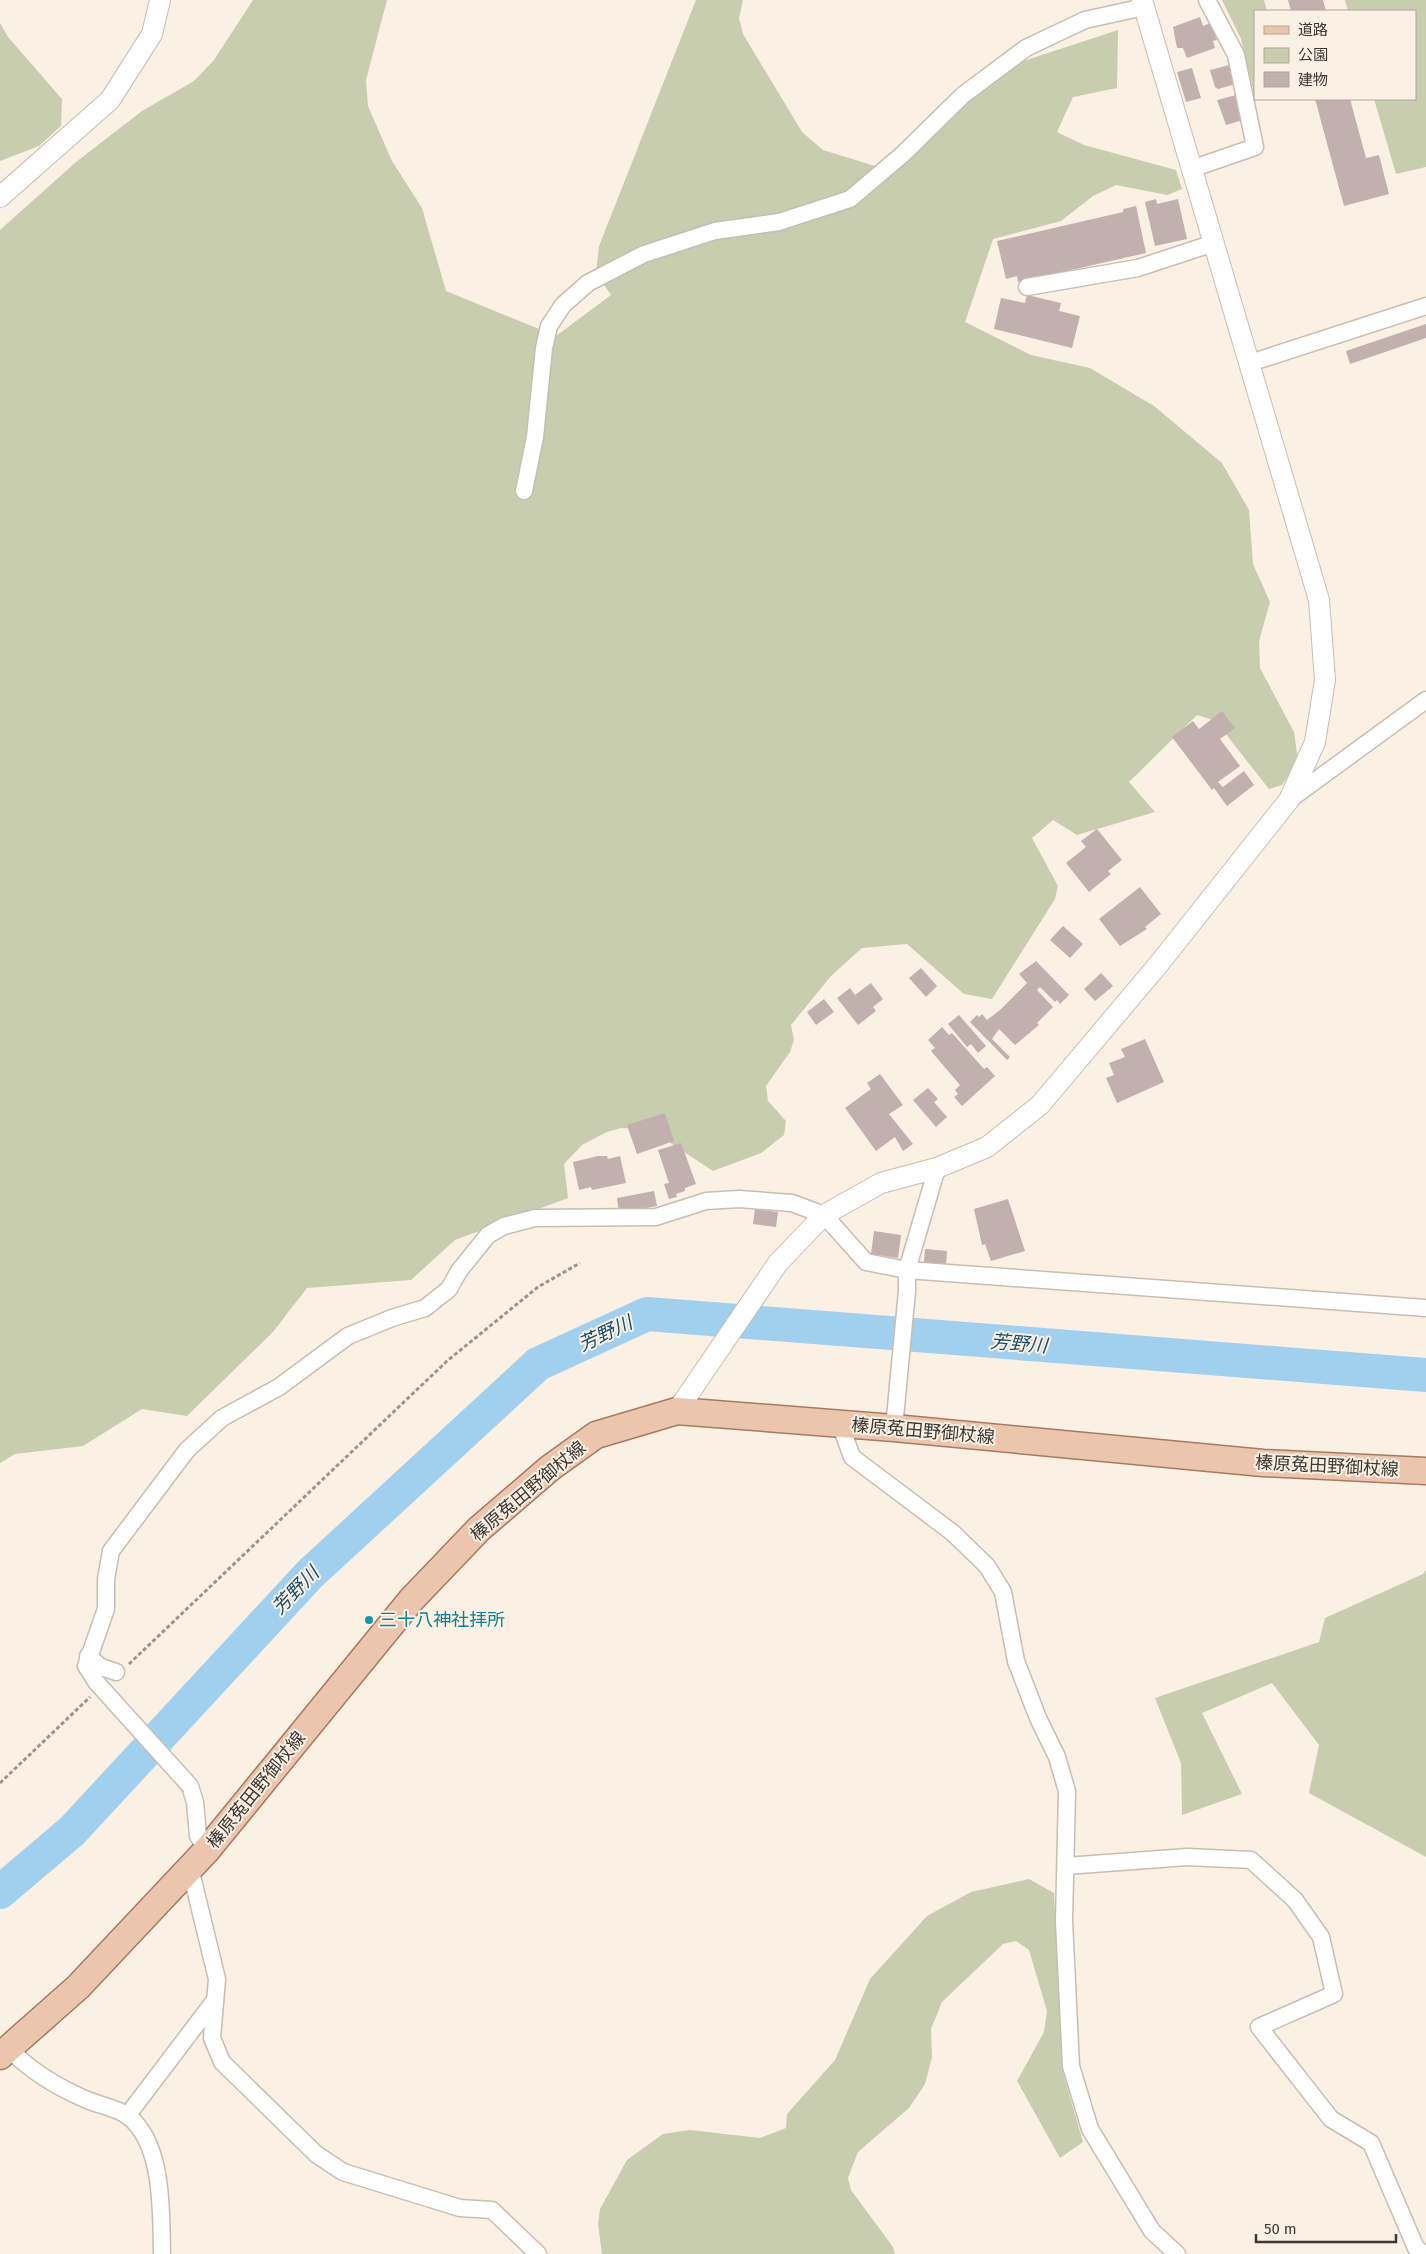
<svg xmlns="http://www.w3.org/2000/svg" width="1426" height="2254" font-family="'Fira Sans','Noto Sans JP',sans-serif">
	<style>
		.green { fill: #c8cdaf }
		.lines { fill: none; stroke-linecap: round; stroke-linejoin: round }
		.river { stroke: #a1d0ee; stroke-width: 34 }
		.building { fill: #c1b0ae }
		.minor-casing { stroke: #c7bdb2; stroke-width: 19 }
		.tertiary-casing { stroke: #c7bdb2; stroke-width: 22 }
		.primary-casing { stroke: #a77a60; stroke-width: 29 }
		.path { stroke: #9c948c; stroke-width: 3; stroke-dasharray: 4 2.5; stroke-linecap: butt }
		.minor { stroke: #fff; stroke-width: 16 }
		.tertiary { stroke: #fff; stroke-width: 20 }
		.primary { stroke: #ecc5ae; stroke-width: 26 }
		.minor-bridge-casing { stroke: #c7bdb2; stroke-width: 19; stroke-linecap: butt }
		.minor-bridge { stroke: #fff; stroke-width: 16 }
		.culture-dot { fill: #0f9aa8; stroke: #fbf0e4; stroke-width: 2 }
		.labels { text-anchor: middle; stroke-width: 4; stroke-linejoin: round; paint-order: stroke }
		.street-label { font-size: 18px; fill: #3d3834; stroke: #fbf0e4 }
		.culture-label { font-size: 18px; fill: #0d838f; stroke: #fbf0e4; text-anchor: start }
		.water-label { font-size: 19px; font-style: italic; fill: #164e6c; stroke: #fbf0e4 }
	</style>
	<rect width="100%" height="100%" fill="#fbf0e4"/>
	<g class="green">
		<path d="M253,0H387L366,80L368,106L392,161L422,208L446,291L556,336L611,295L596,273L599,246L696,0H743L739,18L743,34L802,132L823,150L888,170L913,157L984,74L1118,30L1117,88L1073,97L1057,132L1084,145L1176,170L1182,189L1167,195L1116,185L1093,196L1061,221L993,239L965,322L1031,355L1090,368L1154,406L1222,463L1249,510L1253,564L1270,602L1259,641L1260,668L1294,732L1298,761L1282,785L1269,789L1221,728L1210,719L1197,715L1129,782L1155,812L1077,835L1053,820L1032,838L1058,886L1055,899L992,999L964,994L907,944L862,948L831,976L791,1025L794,1040L790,1052L766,1086L768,1101L786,1121L784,1135L761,1153L713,1171L649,1129L621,1128L607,1132L582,1145L564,1164L568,1198L455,1240L411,1280L307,1288L273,1332L187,1416L142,1409L83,1446L15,1454L0,1463V230L76,162L142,111L194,81L214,60Z"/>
		<path d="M1222,0H1264L1267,11H1255V97L1241,39Z"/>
		<path d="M1345,0H1426V167L1396,174L1374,99H1415V11H1348Z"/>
		<path d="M0,23L8,37L62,99L61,126L39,146L0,161Z"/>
		<path d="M1426,1570V1857L1309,1793L1319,1745L1272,1683L1202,1713L1242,1794L1182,1815L1181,1763L1155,1698L1319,1642L1325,1618L1423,1574Z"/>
		<path d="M1029,1879L1054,1893L1063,2073L1083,2142L1060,2158L1017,2081L1044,2032L1047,2011L1029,1950L1016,1941L1003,1944L942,2002L931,2029L932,2057L925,2084L909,2108L858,2152L848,2178L851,2190L893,2247L895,2254H602L598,2224L600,2209L627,2160L663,2134L690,2130L760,2138L786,2128L787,2114L835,2060L870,1979L927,1916L971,1892Z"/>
	</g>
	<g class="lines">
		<path class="river" d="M0,1892L72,1831L310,1574L538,1364L647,1314L1426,1375"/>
	</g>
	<g class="building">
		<path d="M1288,0H1323L1326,11H1291Z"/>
		<path d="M1200,17L1203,26L1210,23L1217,40L1213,41L1215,48L1187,58L1183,48H1177L1173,27Z"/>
		<path d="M1233,64L1239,83L1218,89L1215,87L1210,70Z"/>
		<path d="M1192,68L1201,98L1186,102L1177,72Z"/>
		<path d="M1236,95L1243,120L1226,125L1217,100Z"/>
		<path d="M1315,99H1350L1366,158L1379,155L1389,194L1344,206Z"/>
		<path d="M1156,199L1157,204L1178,199L1187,239L1155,246L1145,202Z"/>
		<path d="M1136,206L1146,253L1018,282L1017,276L1006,279L997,241L1123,212V209Z"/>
		<path d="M1027,295L1061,303L1059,311L1080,316L1072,348L994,329L1001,298L1025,303Z"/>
		<path d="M1426,324V338L1350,364L1346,351Z"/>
		<path d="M1222,711L1235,728L1220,739L1240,766L1218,782L1223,787L1244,771L1254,785L1227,806L1214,788L1212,790L1172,737L1193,721L1199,729Z"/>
		<path d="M1097,829L1122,860L1108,871L1111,874L1089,892L1066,863L1086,847L1081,841Z"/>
		<path d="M1140,887L1161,914L1145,927L1147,929L1120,946L1099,919Z"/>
		<path d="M1063,926L1083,944L1070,958L1050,940Z"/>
		<path d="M1036,961L1069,995L1060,1004L1057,1000L1055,1002L1040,987L1037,990L1053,1007L1037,1023L1039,1025L1015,1045L999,1029L992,1039L1010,1057L1007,1060L970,1022L977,1015L979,1017L982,1014L987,1020L1000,1010L1027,983L1019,974Z"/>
		<path d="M921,968L937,986L926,997L909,978Z"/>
		<path d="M1101,973L1113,986L1095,1001L1084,989Z"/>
		<path d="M871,983L883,999L873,1007L876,1011L858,1025L837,998L850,988L855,995Z"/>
		<path d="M824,999L834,1012L816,1025L807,1012Z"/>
		<path d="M959,1015L986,1046L978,1053L971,1044L967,1047L948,1024Z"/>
		<path d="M942,1027L949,1035L952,1033L984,1069L987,1067L995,1076L962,1106L954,1097L958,1094L955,1090L960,1085L931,1051L935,1048L928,1040Z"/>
		<path d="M1145,1039L1164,1082L1117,1103L1106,1078L1114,1075L1109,1063L1125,1057L1121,1049Z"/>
		<path d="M880,1074L903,1105L889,1114L913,1144L903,1151L895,1137L876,1151L845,1108L871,1089L867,1083Z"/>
		<path d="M928,1088L938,1099L934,1102L947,1117L936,1127L913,1100Z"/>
		<path d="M665,1113L674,1141L637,1154L627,1125Z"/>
		<path d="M681,1143L696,1184L685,1188V1191L676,1194L677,1197L669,1199L664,1184L669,1183L658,1150Z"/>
		<path d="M598,1156H607L608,1159L620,1156L626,1183L592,1190L591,1187L579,1190L573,1162Z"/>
		<path d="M654,1191L657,1206L619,1213L617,1198Z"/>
		<path d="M1008,1199L1025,1251L991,1261L985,1244L982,1245L974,1209Z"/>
		<path d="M755,1209L778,1212L776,1227L753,1224Z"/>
		<path d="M874,1231L901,1235L898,1258L871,1254Z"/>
		<path d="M925,1249L947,1251L946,1265L924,1262Z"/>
	</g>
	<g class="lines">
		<defs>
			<g id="minor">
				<path d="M1194,168L1255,147L1236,55L1207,0"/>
				<path d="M1027,287L1138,268L1214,243"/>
				<path d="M1250,363L1426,306"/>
				<path d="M524,491L535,437L544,348L549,326L563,305L588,283L644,254L715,231L779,222L850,199L903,154L963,95L1026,48L1085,20L1144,7"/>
				<path d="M1289,800L1426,700"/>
				<path d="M840,1424L852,1457L953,1533L987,1566L1003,1592L1016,1661L1038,1718L1057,1757L1067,1791L1064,1921L1071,2066L1090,2129L1152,2231L1177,2254"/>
				<path d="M894,1428L907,1291V1270L937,1168"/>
				<path d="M88,1656L101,1667L116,1672"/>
				<path d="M97,1683L86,1666L106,1609V1579L111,1551L187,1450L222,1418L279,1387L348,1336L392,1318L425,1308L449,1289L459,1271L488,1235L504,1226L535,1218L656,1217L706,1201L739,1199L792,1203L824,1215L866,1262L907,1270L1426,1308"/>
				<path d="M190,1786L195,1802L198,1836L207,1850"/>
				<path d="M1066,1866L1187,1857L1251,1860L1295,1900L1321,1937L1334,1994L1259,2027L1331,2119L1371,2143L1416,2248L1424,2254"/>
				<path d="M190,1868L217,1979L212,2038L222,2062L316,2154L343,2172L460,2208L492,2210L538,2254"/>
				<path d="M9,2049C31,2071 57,2087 85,2099C98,2105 117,2108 128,2116C164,2144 161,2213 162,2254"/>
				<path d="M127,2116L215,2000"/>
			</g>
			<g id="tertiary">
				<path d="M0,197L110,100L152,34L160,0"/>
				<path d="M677,1411L778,1263L824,1215L881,1183L937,1168L987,1147L1040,1105L1158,965L1289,800L1315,742L1325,680L1319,600L1142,0"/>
			</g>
			<path id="primary" d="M0,2056L78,1987L207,1850L412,1599L479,1529L550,1468L596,1435L677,1411L894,1428L1263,1463L1426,1471"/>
		</defs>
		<use href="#minor" class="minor-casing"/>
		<use href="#tertiary" class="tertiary-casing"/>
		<use href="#primary" class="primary-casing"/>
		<g class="path">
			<path d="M129,1664L447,1361L538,1287L580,1263"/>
			<path d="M0,1783L90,1697"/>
		</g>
		<use href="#minor" class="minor"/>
		<use href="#tertiary" class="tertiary"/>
		<use href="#primary" class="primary"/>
		<defs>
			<path id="minor-bridge" d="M97,1683L190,1786"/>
		</defs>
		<use href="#minor-bridge" class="minor-bridge-casing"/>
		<use href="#minor-bridge" class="minor-bridge"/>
	</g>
	<circle class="culture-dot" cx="369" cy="1620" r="5"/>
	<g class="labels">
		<g class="street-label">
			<text transform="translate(923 1431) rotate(5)" y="6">榛原菟田野御杖線</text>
			<text transform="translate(1327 1466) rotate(3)" y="6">榛原菟田野御杖線</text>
			<text transform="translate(528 1491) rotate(-40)" y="6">榛原菟田野御杖線</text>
			<text transform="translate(256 1790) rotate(-51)" y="6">榛原菟田野御杖線</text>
		</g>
		<g class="culture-label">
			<text x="379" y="1626">三十八神社拝所</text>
		</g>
		<g class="water-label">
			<text transform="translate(605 1333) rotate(-25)" y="7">芳野川</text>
			<text transform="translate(1019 1343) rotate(5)" y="7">芳野川</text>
			<text transform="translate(295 1590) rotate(-46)" y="7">芳野川</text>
		</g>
	</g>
	<rect x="1254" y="10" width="162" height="90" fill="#fbf0e4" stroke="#afa69e"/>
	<rect x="1264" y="26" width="25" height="8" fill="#ecc5ae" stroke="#afa69e"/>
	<text x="1298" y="35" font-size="15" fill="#3d3834">道路</text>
	<rect x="1264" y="48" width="25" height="15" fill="#c8cdaf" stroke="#afa69e"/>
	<text x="1298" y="60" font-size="15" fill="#3d3834">公園</text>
	<rect x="1264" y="72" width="25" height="15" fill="#c1b0ae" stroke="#afa69e"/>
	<text x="1298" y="85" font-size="15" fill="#3d3834">建物</text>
	<path d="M1256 2234v8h140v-8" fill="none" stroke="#3d3834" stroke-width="2.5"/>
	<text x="1264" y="2234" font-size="15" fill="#3d3834" stroke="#fbf0e4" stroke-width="4" paint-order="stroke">50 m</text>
</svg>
